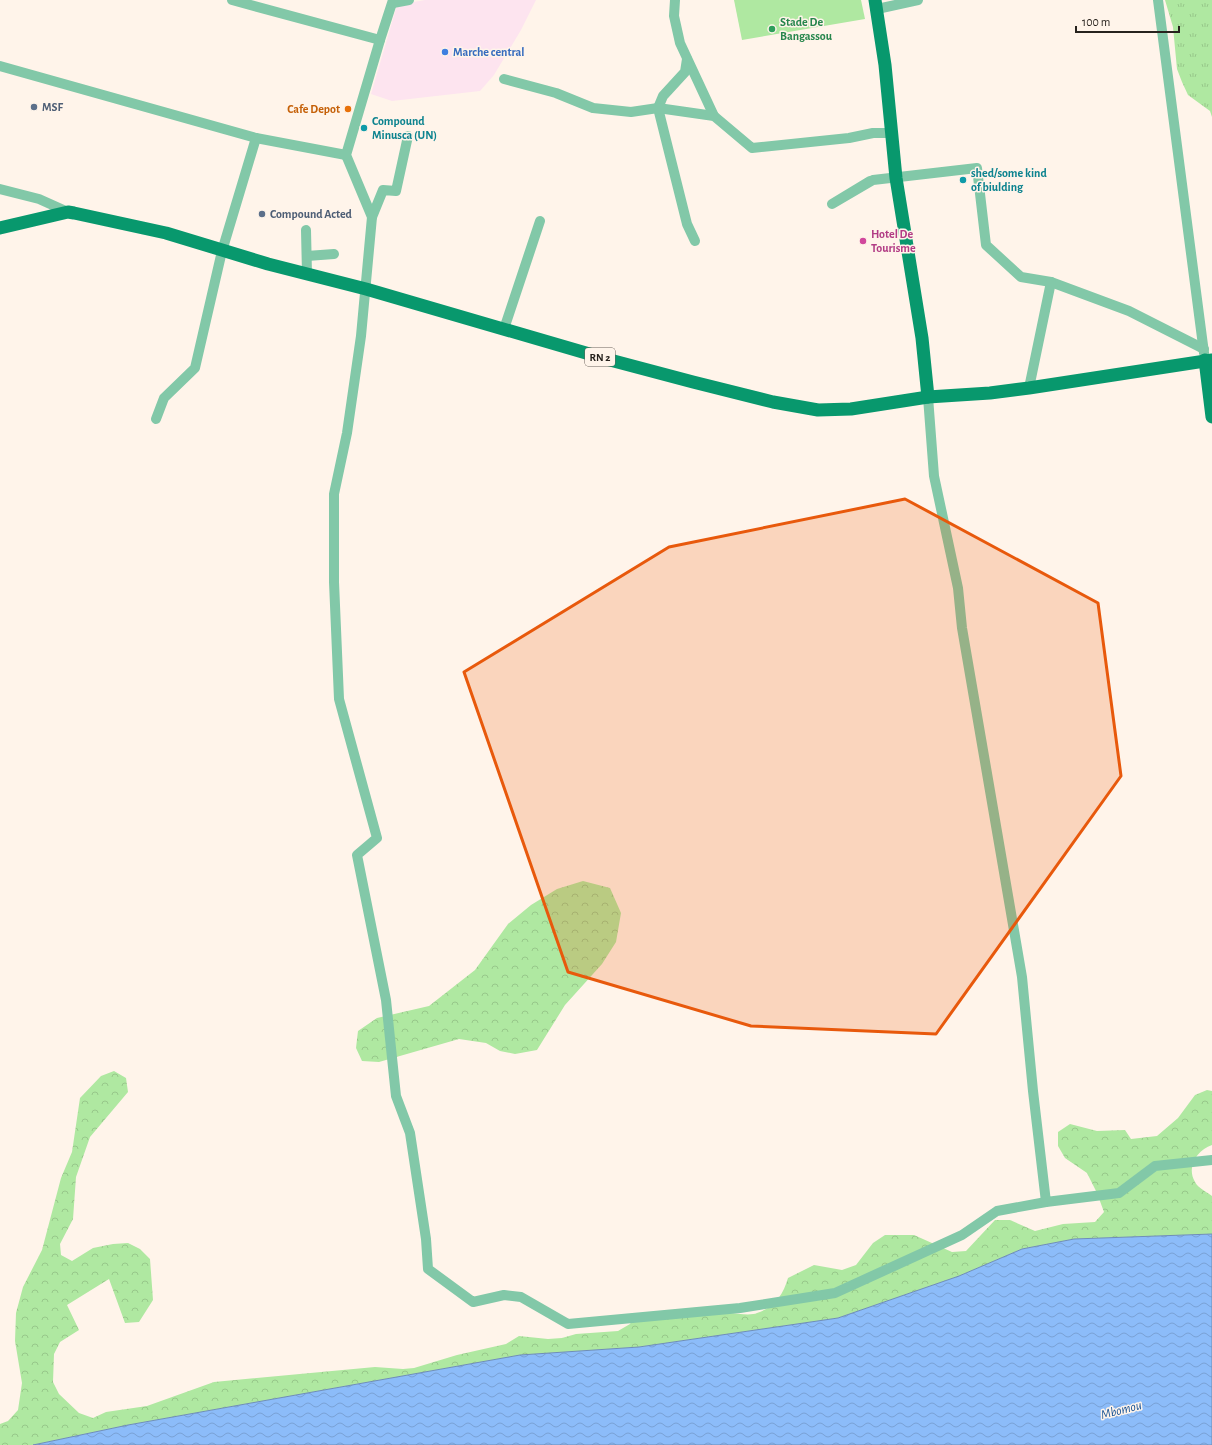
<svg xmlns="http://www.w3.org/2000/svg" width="1212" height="1445" font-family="'Alegreya Sans',sans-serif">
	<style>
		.commercial { fill: #fde4ef }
		.grass { fill: url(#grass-tufts) }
		.forest { fill: url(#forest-crowns) }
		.pitch { fill: #afe8a1 }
		.water { fill: url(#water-waves); stroke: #6e8eb7 }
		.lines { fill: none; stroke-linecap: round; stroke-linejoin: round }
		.minor { stroke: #82c8a8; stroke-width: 10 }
		.major { stroke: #08986d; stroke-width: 13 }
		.marked { fill: #e8590c; fill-opacity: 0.2; stroke: #e8590c; stroke-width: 3; stroke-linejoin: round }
		.leisure-dot { fill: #2e9e5b; stroke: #fff4ea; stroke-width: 1.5 }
		.shop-dot { fill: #3f7fe0; stroke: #fff4ea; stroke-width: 1.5 }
		.service-dot { fill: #5c6f8a; stroke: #fff4ea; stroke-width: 1.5 }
		.food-dot { fill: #e8710a; stroke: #fff4ea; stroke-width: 1.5 }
		.culture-dot { fill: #0f9aa8; stroke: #fff4ea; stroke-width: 1.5 }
		.hotel-dot { fill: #d1479c; stroke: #fff4ea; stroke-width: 1.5 }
		.labels { text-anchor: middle; stroke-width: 3; stroke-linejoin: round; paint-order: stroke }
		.shield { fill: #fff4ea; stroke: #68615a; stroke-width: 1 }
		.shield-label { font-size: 11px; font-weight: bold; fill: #27221d }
		.leisure-label { font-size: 12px; font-weight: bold; fill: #27864d; stroke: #fff4ea; text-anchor: start }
		.shop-label { font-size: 12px; font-weight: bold; fill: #366cbe; stroke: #fff4ea; text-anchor: start }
		.service-label { font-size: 12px; font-weight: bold; fill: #4e5e75; stroke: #fff4ea; text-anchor: start }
		.food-label { font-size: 12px; font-weight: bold; fill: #c56008; stroke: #fff4ea; text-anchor: end }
		.culture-label { font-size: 12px; font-weight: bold; fill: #0d838f; stroke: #fff4ea; text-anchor: start }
		.hotel-label { font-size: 12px; font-weight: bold; fill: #b23c85; stroke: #fff4ea; text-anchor: start }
		.water-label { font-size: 13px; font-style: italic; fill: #165295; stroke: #fff4ea }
	</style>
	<defs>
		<pattern id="grass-tufts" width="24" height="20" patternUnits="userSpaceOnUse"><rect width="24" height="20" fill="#afe8a1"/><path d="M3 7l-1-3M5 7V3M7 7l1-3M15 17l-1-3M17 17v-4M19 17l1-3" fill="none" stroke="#97c78a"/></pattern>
		<pattern id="forest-crowns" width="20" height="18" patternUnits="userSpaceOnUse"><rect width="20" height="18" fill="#afe8a1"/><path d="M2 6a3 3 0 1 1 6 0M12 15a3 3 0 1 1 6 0" fill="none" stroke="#97c78a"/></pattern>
		<pattern id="water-waves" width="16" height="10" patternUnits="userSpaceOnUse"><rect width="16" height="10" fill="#8cbcf9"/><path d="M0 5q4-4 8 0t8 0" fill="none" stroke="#79a1d5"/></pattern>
	</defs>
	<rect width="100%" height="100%" fill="#fff4ea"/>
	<path class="commercial" d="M425,0H536L521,30L494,75L480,91L392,101L371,94L397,5Z"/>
	<path class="grass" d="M1165,0H1212V117L1210,111L1188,95L1182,82L1177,69L1173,27Z"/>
	<g class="forest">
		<path d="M583,881L610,888L621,913L616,942L602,964L565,1005L537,1050L515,1054L500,1051L486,1043L459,1039L379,1062L362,1061L356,1048L358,1031L377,1018L429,1006L475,970L508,924L531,905L557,889Z"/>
		<path d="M114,1071L126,1078L128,1092L90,1137L76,1177L73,1219L60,1244L61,1255L72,1261L93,1248L113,1244L128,1243L140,1249L150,1259L153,1300L139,1322L125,1323L109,1279L67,1305L79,1330L60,1342L54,1354L53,1382L59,1394L79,1413L93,1418L106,1412L147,1406L214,1382L375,1367L403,1369L414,1368L457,1355L506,1344L519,1336L548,1339L562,1338L576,1334L618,1331L630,1324L636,1314C661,1313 686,1310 711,1311C721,1311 749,1317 757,1313C775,1307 783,1295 788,1278L814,1265L842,1270L856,1265L873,1243L885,1235H914L952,1252L966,1251L995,1220H1010L1035,1231L1063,1224L1095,1222L1104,1212L1097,1193L1087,1173L1065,1158L1058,1146V1132L1070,1124L1097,1131L1125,1130L1131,1139L1157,1136L1178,1118L1195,1095L1207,1090L1212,1091V1145C1197,1150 1186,1167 1195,1182C1198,1188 1207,1192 1212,1196V1234L1074,1239L1022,1249L959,1276L838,1318L639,1347L520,1355L128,1425L33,1445H0V1424L8,1421L18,1410L22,1383L15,1341L16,1313L23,1287L42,1250L61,1178L72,1152L80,1098L101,1076Z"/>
	</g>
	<path class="pitch" d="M734,0H861L865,19L742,40Z"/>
	<path class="water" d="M1212,1234V1445H33L128,1425L520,1355L639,1347L838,1318L959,1276L1022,1249L1074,1239Z"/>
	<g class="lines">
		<g class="minor">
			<path d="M232,0L380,40"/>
			<path d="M393,0L380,40L346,155L372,217L361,336L347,433L334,494V582L339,699L377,838L357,855L386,1000L396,1096L410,1133L426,1239L428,1269L473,1302L504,1295L521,1297L568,1324L740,1308L835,1293L962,1235L997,1211L1046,1202"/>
			<path d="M675,0L674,16L680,43L714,116"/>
			<path d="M1158,0L1204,353"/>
			<path d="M393,3L409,0"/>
			<path d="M877,9L918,0"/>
			<path d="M687,59L685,72L663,96L658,108L687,224L695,241"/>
			<path d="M0,66L256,138L346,155"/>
			<path d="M504,79L556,93L593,108L631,112L658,108L714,116L752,148L849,138L873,133H891"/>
			<path d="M870,181L832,204L873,180L977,168L986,245L1021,277L1051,282L1129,311L1204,349"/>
			<path d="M0,189L39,199L68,212"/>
			<path d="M372,217L383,190L396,191L408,136"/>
			<path d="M306,230L307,274"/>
			<path d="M307,256L334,254"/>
			<path d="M504,329L540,221"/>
			<path d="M1029,388L1051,282"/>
			<path d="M928,397L934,476L958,588L962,628L1022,977L1033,1091L1046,1202L1119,1193L1155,1166L1212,1160"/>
			<path d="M156,419L164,398L195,368L222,251L256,138"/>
		</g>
		<g class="major">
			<path d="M875,0L885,65L896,178L922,338L928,397"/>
			<path d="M0,228L68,212L74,213L166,233L268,264L366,289L610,360L693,382L773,402L818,410L851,409L928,397L990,393L1029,388L1212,360"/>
			<path d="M1205,360L1212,417"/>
		</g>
	</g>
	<path class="marked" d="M905,499L1098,603L1121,776L936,1034L751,1026L568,972L464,672L669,547Z"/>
	<circle class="leisure-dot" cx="772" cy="29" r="4"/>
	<circle class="shop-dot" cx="445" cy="52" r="4"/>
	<g class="service-dot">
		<circle cx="34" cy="107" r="4"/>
		<circle cx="262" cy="214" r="4"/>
	</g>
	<circle class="food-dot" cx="348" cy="109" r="4"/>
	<g class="culture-dot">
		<circle cx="364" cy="128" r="4"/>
		<circle cx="963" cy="180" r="4"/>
	</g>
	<circle class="hotel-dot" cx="863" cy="241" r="4"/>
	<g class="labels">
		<rect class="shield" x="585" y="348" width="30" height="18" rx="3"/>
		<g class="shield-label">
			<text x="600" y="361">RN 2</text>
		</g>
		<g class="leisure-label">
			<text x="780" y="26">Stade De<tspan x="780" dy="14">Bangassou</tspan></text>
		</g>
		<g class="shop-label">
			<text x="453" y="56">Marche central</text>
		</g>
		<g class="service-label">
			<text x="42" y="111">MSF</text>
			<text x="270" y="218">Compound Acted</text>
		</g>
		<g class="food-label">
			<text x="340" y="113">Cafe Depot</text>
		</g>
		<g class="culture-label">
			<text x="372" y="125">Compound<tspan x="372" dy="14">Minusca (UN)</tspan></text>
			<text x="971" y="177">shed/some kind<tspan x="971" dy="14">of biulding</tspan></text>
		</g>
		<g class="hotel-label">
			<text x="871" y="238">Hotel De<tspan x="871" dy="14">Tourisme</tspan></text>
		</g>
		<g class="water-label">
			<text transform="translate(1121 1409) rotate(-14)" y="5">Mbomou</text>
		</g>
	</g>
	<path d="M1076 26v6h103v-6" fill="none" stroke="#27221d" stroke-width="2"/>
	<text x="1082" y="26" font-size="12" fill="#27221d" stroke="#fff4ea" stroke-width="3" paint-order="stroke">100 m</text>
</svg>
